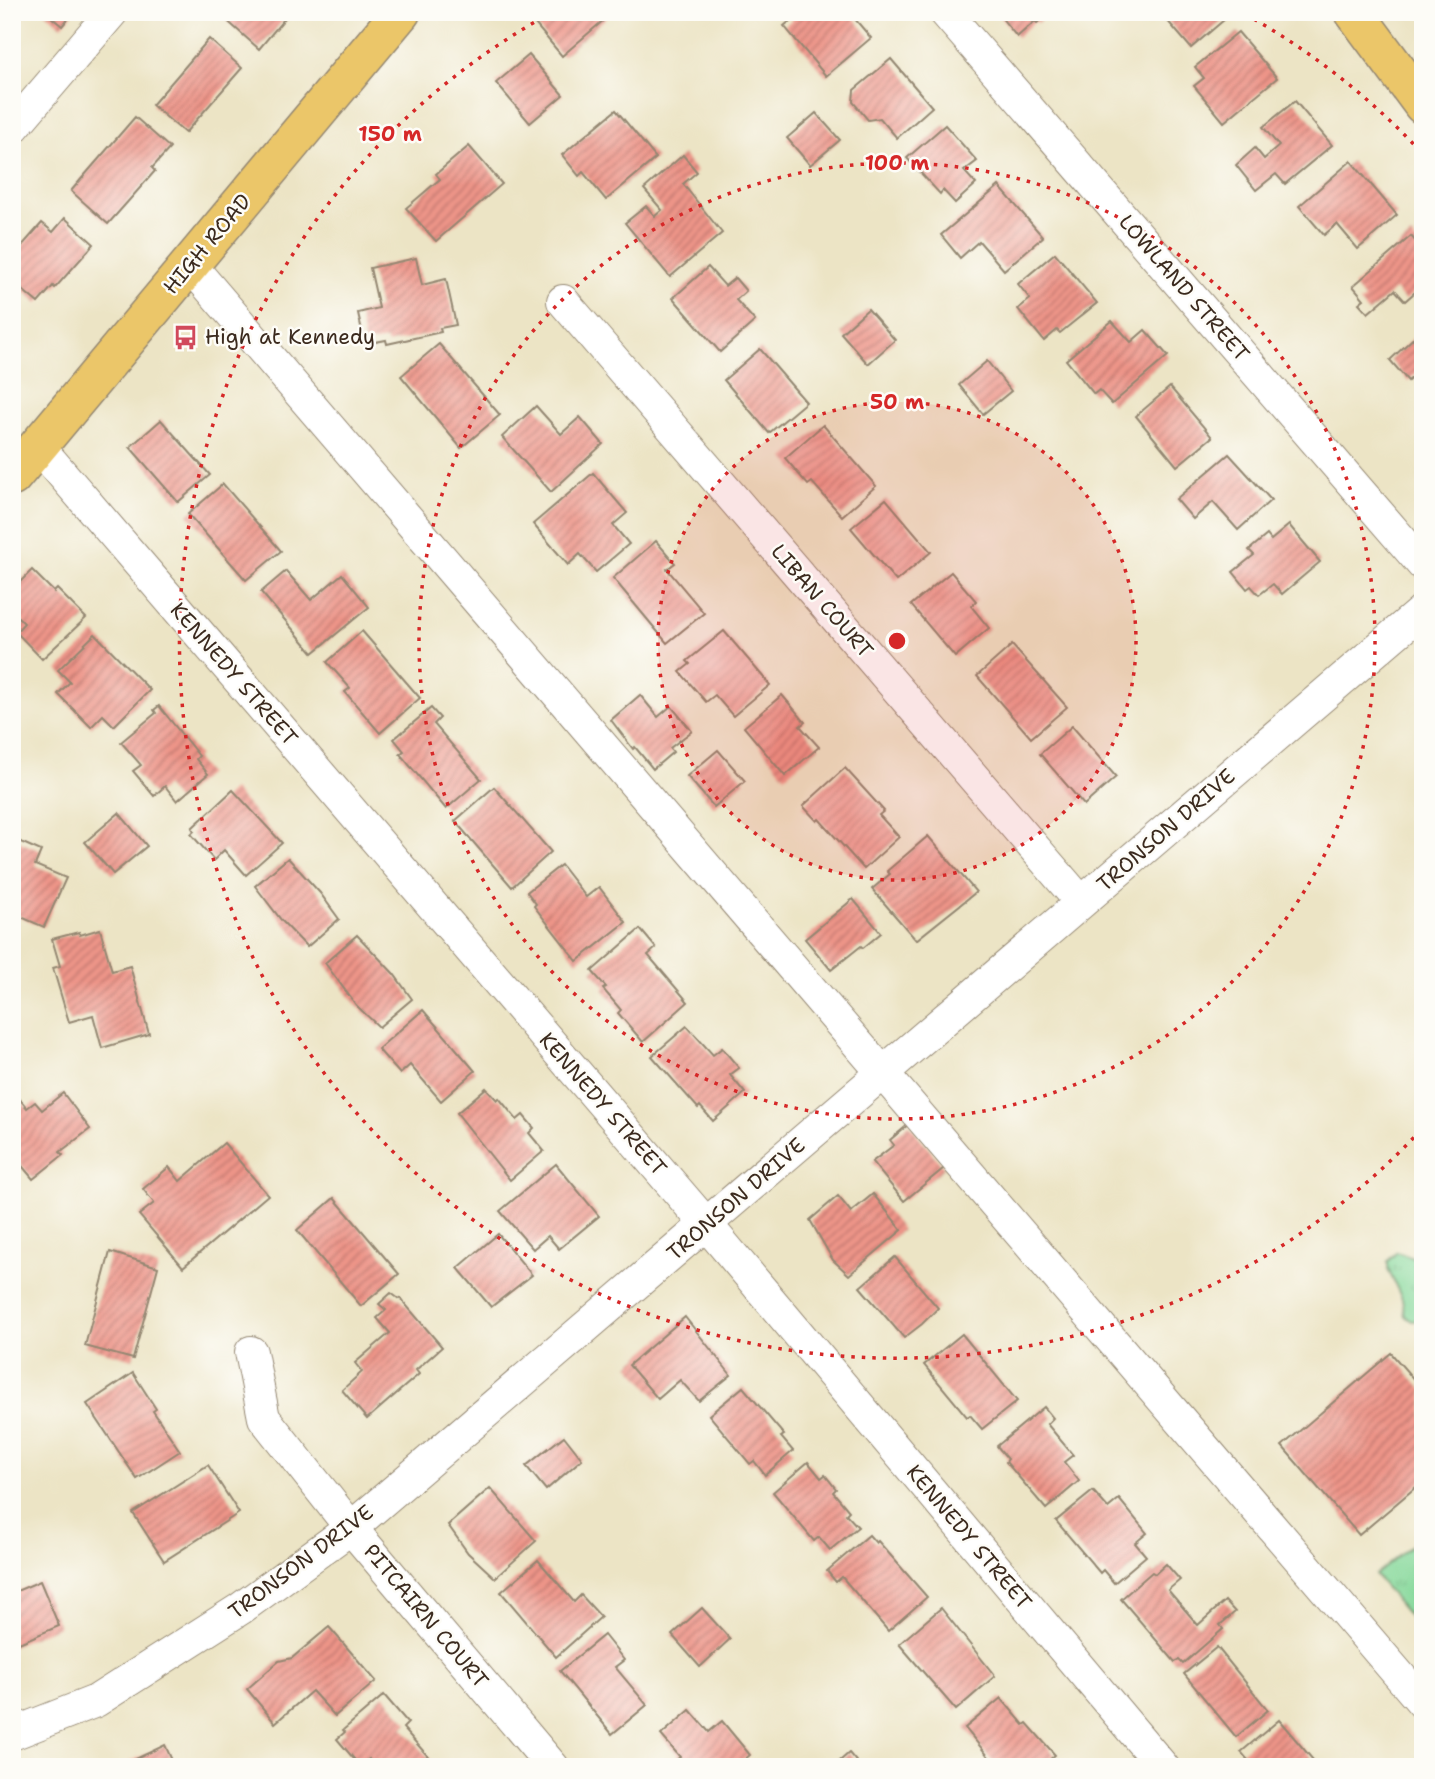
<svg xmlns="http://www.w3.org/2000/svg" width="1435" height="1779" font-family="'Shantell Sans',sans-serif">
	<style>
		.park { fill: url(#park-tufts); stroke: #60815c; stroke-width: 2 }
		.building { fill: url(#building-hatch) }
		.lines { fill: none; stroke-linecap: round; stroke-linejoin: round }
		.minor-casing { stroke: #948772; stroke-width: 34 }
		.major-casing { stroke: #948772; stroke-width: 41 }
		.minor { stroke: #fff; stroke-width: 32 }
		.major { stroke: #ebc669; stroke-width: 38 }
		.ring { fill: none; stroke: #d62828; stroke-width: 3.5; stroke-dasharray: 3.5 7 }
		.labels { text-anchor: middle; stroke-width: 5; stroke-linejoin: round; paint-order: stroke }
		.street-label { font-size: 21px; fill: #3b2a1e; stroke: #fdfcf7 }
		.poi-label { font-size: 21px; fill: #3b2a1e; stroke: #fdfcf7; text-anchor: start }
		.centre { fill: #d62828; stroke: #fdfcf7; stroke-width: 3.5 }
		.ring-label { font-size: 21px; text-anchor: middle; font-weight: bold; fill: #d62828; stroke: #fdfcf7; stroke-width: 5; stroke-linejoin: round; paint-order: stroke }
	</style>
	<defs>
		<pattern id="park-tufts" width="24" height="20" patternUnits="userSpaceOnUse" patternTransform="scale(1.75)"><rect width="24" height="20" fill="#85d89a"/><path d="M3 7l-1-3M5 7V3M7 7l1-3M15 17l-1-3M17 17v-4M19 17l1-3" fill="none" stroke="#74ba84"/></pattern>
		<pattern id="building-hatch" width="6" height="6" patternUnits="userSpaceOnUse" patternTransform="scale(1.75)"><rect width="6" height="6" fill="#ed9488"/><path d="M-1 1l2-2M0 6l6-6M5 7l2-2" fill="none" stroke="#c1796f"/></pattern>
	</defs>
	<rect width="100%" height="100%" fill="#fdfcf7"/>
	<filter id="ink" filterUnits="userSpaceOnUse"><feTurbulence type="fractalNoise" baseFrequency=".0143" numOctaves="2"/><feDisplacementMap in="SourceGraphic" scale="14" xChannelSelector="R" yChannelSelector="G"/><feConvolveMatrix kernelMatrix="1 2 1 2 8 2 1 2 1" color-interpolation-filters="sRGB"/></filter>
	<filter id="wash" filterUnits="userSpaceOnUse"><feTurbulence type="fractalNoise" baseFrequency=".00686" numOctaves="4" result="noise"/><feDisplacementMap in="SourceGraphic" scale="28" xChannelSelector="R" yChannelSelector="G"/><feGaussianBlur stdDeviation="1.57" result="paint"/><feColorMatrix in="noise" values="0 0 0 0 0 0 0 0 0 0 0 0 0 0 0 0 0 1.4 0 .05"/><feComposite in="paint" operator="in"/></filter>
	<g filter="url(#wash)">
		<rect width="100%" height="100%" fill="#ece4c5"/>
		<g class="park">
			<path d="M1397,1252L1423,1262V1320L1412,1321L1405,1316L1402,1299L1388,1269V1261Z"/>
			<path d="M1423,1536V1633L1375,1575Z"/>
		</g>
		<g id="blocks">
			<g class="building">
				<path d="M45,12H74L62,26Z"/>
				<path d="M228,12H290L259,49L223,17Z"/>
				<path d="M525,12H613L562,56Z"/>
				<path d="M801,12H849L871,38L826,76L784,26Z"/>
				<path d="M997,12H1049L1037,23L1035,21L1017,37Z"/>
				<path d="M1160,12H1220L1225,19L1191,48Z"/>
				<path d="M1238,32L1277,78L1224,122L1194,86L1204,78L1195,67Z"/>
				<path d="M209,39L242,68L185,133L152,105Z"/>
				<path d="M529,55L563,95L530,123L496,83Z"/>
				<path d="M891,59L932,107L897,138L880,118L868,120L853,102L854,90Z"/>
				<path d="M1295,101L1332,145L1285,184L1276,174L1256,190L1236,165L1255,148L1264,159L1279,146L1263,127Z"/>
				<path d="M616,110L656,158L606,200L583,172L579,176L562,155Z"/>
				<path d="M816,113L840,140L810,165L787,138Z"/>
				<path d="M135,117L170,148L152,168L155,171L108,224L71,191Z"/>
				<path d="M945,125L977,161L964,171L976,184L955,203L943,190L940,194L907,158Z"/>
				<path d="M469,146L502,184L436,241L406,208L440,179L436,174Z"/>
				<path d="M683,155L697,172L683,184L722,233L670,277L625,223L646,206L655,216L662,210L644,189Z"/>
				<path d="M1351,161L1397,215L1358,249L1337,224L1324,235L1299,206Z"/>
				<path d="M999,186L1043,237L1004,270L979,241L960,258L941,235Z"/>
				<path d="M65,218L94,244L55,288L53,286L38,303L12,281V240L21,247L42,223L53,232Z"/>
				<path d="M1411,236L1423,250V285L1405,301L1395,290L1368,313L1359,303L1364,299L1353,286Z"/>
				<path d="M1055,253L1097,303L1060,333L1057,330L1044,341L1018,309L1030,299L1018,284Z"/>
				<path d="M416,258L422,285L446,279L456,325L440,328L441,332L387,344L386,340L365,344L358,313L379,308L370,268Z"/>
				<path d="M708,267L725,286L735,278L746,291L736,300L755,321L720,352L673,298Z"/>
				<path d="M868,309L895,340L868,364L841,333Z"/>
				<path d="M1112,321L1131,342L1145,330L1168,356L1112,404L1099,390L1094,394L1066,360Z"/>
				<path d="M1423,329V368L1408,381L1390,360Z"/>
				<path d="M439,344L500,415L461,448L401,376Z"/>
				<path d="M760,349L806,402L769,433L724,380Z"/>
				<path d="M987,361L1011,391L983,414L959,385Z"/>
				<path d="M1170,387L1212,437L1177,466L1136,416Z"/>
				<path d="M536,406L561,434L580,417L603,444L551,492L502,437Z"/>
				<path d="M161,420L210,475L178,502L130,447Z"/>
				<path d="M823,425L876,486L842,516L812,482L808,485L785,458Z"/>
				<path d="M1229,454L1271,500L1238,530L1213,502L1193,519L1176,499Z"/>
				<path d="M593,473L627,513L613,525L629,544L596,572L580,554L568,565L533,524Z"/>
				<path d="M223,484L281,551L246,580L188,514Z"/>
				<path d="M886,499L931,552L896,581L851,528Z"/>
				<path d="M1289,525L1320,562L1282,594L1273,584L1259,595L1251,586L1247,589L1233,572L1254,555L1249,550L1267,535L1271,540Z"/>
				<path d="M656,541L675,563L667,569L704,613L667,643L613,578Z"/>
				<path d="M32,570L54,592L57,589L86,618L42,659L16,632L24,623L12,611V590Z"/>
				<path d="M286,571L311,600L342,574L369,607L313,653L261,592Z"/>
				<path d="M951,572L976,601L971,606L989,628L955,657L911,605Z"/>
				<path d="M362,631L420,698L380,733L345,692L350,688L327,662Z"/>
				<path d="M724,631L770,685L733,716L715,695L706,702L680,672L690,664L687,661Z"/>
				<path d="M95,634L150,690L114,726L103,715L91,727L58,694L70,682L58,670Z"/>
				<path d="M1012,645L1067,707L1031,738L977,676Z"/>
				<path d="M640,695L658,717L671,706L692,731L670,748L673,752L653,769L635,747L633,749L611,720Z"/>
				<path d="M782,695L805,722L800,726L819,747L785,776L744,727Z"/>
				<path d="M159,706L199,756L196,759L208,774L177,801L165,786L154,796L133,771L141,765L121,742L156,713L154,710Z"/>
				<path d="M431,708L440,718L434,724L481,779L446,809L400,754L404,751L394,739Z"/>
				<path d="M1072,726L1116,777L1084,805L1040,754Z"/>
				<path d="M718,750L745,781L714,807L687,776Z"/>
				<path d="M845,768L884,811L879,815L899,837L864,869L819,819L817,821L803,806Z"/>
				<path d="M494,787L551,852L512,887L455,821Z"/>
				<path d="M233,790L282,843L246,875L224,850L214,860L191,834L194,831L192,828Z"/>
				<path d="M119,813L147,846L113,874L85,842Z"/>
				<path d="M928,836L976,892L916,940L872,889L890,874L887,871Z"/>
				<path d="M14,839L41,851L35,865L66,878L44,927L12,913V843Z"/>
				<path d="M288,858L320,893L339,919L307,947L282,921L255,886Z"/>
				<path d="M561,865L586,897L599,887L626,922L577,961L534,906L536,904L527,892Z"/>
				<path d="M853,899L881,933L863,948L861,946L831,970L805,939Z"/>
				<path d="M100,929L112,971L130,966L149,1034L102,1048L93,1015L69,1022L53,968L60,966L52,939L79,932L80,935Z"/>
				<path d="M640,929L656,948L648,955L688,1002L643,1042L618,1013L621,1010L603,989L606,987L592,971Z"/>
				<path d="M357,935L394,974L412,999L379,1027L356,1005L325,963Z"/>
				<path d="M423,1010L475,1071L441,1101L410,1065L400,1074L378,1049Z"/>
				<path d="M687,1026L713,1055L722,1048L739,1068L730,1075L745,1093L713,1121L700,1106L698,1108L652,1056Z"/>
				<path d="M486,1088L497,1100L499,1098L517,1120L523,1115L534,1128L529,1133L544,1151L510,1180L457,1113Z"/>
				<path d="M63,1093L90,1129L60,1152L63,1155L33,1179L12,1154V1102L18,1097L27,1108L35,1102L42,1110Z"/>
				<path d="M909,1124L944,1168L904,1201L872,1162L894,1145L890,1140Z"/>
				<path d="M224,1143L268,1195L183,1267L139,1215L154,1203L143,1189L169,1167L180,1181Z"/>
				<path d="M556,1164L599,1216L559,1249L548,1236L533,1249L500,1211Z"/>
				<path d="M873,1194L902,1230L849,1275L833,1260L810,1220L838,1196L851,1212Z"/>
				<path d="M334,1198L399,1274L361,1306L297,1230Z"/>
				<path d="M498,1234L532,1275L491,1307L458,1268Z"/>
				<path d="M110,1252L158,1267L133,1359L85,1346Z"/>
				<path d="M895,1257L938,1308L922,1324L904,1338L860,1287Z"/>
				<path d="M391,1293L399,1299L400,1298L442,1347L416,1370L419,1374L367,1419L342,1390L362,1372L355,1363L390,1333L377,1318L386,1310L379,1304Z"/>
				<path d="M685,1317L731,1375L699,1401L680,1380L658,1399L629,1365Z"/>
				<path d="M962,1334L1017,1401L982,1429L970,1415L967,1417L924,1365Z"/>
				<path d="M1391,1353L1423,1390V1481L1359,1535L1282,1446Z"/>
				<path d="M133,1373L156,1409L153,1411L180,1451L137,1479L87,1404Z"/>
				<path d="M743,1387L784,1435L781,1437L793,1451L765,1475L754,1461L750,1464L709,1415Z"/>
				<path d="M1044,1407L1053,1418L1047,1424L1073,1455L1064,1462L1079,1481L1046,1509L1006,1462L1008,1459L997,1446Z"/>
				<path d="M564,1436L582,1459L546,1490L526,1466Z"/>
				<path d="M808,1462L821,1478L825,1475L836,1489L833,1492L849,1511L846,1514L858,1527L830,1550L819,1537L814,1541L773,1492Z"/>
				<path d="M208,1465L239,1513L164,1561L133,1513Z"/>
				<path d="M490,1488L536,1541L495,1578L468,1553L448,1525Z"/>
				<path d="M1093,1491L1108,1508L1119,1499L1147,1533L1135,1543L1146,1556L1114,1583L1103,1570L1100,1573L1056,1521Z"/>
				<path d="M869,1535L876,1543L878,1541L927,1597L888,1631L842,1577L836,1582L827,1571Z"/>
				<path d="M538,1560L574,1602L581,1595L601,1617L556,1657L501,1592Z"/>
				<path d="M1166,1564L1180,1580L1168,1590L1198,1625L1225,1601L1235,1612L1220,1625L1223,1629L1183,1664L1179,1660L1175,1662L1121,1599L1152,1572L1155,1574Z"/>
				<path d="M40,1581L59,1626L12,1646V1593Z"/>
				<path d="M702,1608L730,1639L700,1667L672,1635Z"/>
				<path d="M941,1608L995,1676L956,1710L899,1644Z"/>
				<path d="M329,1627L376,1681L335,1716L312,1691L275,1723L247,1689L279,1661L292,1658Z"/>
				<path d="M604,1635L624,1660L615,1667L647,1705L612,1734L560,1671Z"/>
				<path d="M1217,1647L1268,1710L1236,1737L1184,1674Z"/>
				<path d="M384,1695L408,1723L403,1728L432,1761L425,1767H375L369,1759L360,1766L337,1739L345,1732L343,1730Z"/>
				<path d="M1001,1698L1024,1725L1027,1723L1055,1755L1041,1767H997L965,1728Z"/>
				<path d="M690,1710L709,1732L722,1721L750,1755L736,1767H669L680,1757L661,1735Z"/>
				<path d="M1279,1720L1319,1767H1254L1241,1752Z"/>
				<path d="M165,1745L175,1767H119Z"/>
				<path d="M849,1753L861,1767H833Z"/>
			</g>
		</g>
	</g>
	<g filter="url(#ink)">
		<use href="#blocks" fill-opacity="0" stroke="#948772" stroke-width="2"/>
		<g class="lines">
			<defs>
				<g id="minor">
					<path d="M945,12L1423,565"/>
					<path d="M12,129L112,12"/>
					<path d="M190,265L1423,1703"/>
					<path d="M563,301L1081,902"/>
					<path d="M38,446L706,1224L1163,1767"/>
					<path d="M251,1352L264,1418L351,1528L553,1767"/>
					<path d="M12,1734L96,1701L240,1609L351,1528L1423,610"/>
				</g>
				<g id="major">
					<path d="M1354,12L1423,105"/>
					<path d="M12,477L401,12"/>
				</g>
			</defs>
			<use href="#minor" class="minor-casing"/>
			<use href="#major" class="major-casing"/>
			<use href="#minor" class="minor"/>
			<use href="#major" class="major"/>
		</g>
	</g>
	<circle cx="897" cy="641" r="239" fill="#d62828" fill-opacity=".12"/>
	<g class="ring">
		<circle cx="897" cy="641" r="239"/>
		<circle cx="897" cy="641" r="478"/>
		<path d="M1421 1130A717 717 0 1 1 549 14M1245 14A717 717 0 0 1 1421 152"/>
	</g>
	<defs>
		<symbol id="bus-bare" viewBox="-9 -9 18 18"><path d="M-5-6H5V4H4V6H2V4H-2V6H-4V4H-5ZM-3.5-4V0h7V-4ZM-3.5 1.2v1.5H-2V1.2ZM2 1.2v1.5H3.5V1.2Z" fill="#d1495b" stroke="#fdfcf7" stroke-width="2.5" paint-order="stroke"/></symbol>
	</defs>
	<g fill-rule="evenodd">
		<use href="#bus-bare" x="168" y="320" width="35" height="35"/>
	</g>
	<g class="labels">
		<g class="street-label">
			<text transform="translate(207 244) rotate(-50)" y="7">HIGH ROAD</text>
			<text transform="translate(1184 288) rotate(49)" y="7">LOWLAND STREET</text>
			<text transform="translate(822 601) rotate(49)" y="7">LIBAN COURT</text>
			<text transform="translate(234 674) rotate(49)" y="7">KENNEDY STREET</text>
			<text transform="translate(1166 830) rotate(-41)" y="7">TRONSON DRIVE</text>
			<text transform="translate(603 1104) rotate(49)" y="7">KENNEDY STREET</text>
			<text transform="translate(736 1199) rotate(-41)" y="7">TRONSON DRIVE</text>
			<text transform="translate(969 1537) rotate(50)" y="7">KENNEDY STREET</text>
			<text transform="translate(301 1562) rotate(-37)" y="7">TRONSON DRIVE</text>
			<text transform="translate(426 1616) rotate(50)" y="7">PITCAIRN COURT</text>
		</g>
		<g class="poi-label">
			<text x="205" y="344">High at Kennedy</text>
		</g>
	</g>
	<circle cx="897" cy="641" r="10" class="centre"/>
	<g class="ring-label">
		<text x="390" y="141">150 m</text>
		<text x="897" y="170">100 m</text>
		<text x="897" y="409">50 m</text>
	</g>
	<rect width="1435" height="1779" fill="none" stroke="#fdfcf7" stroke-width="42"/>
</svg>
